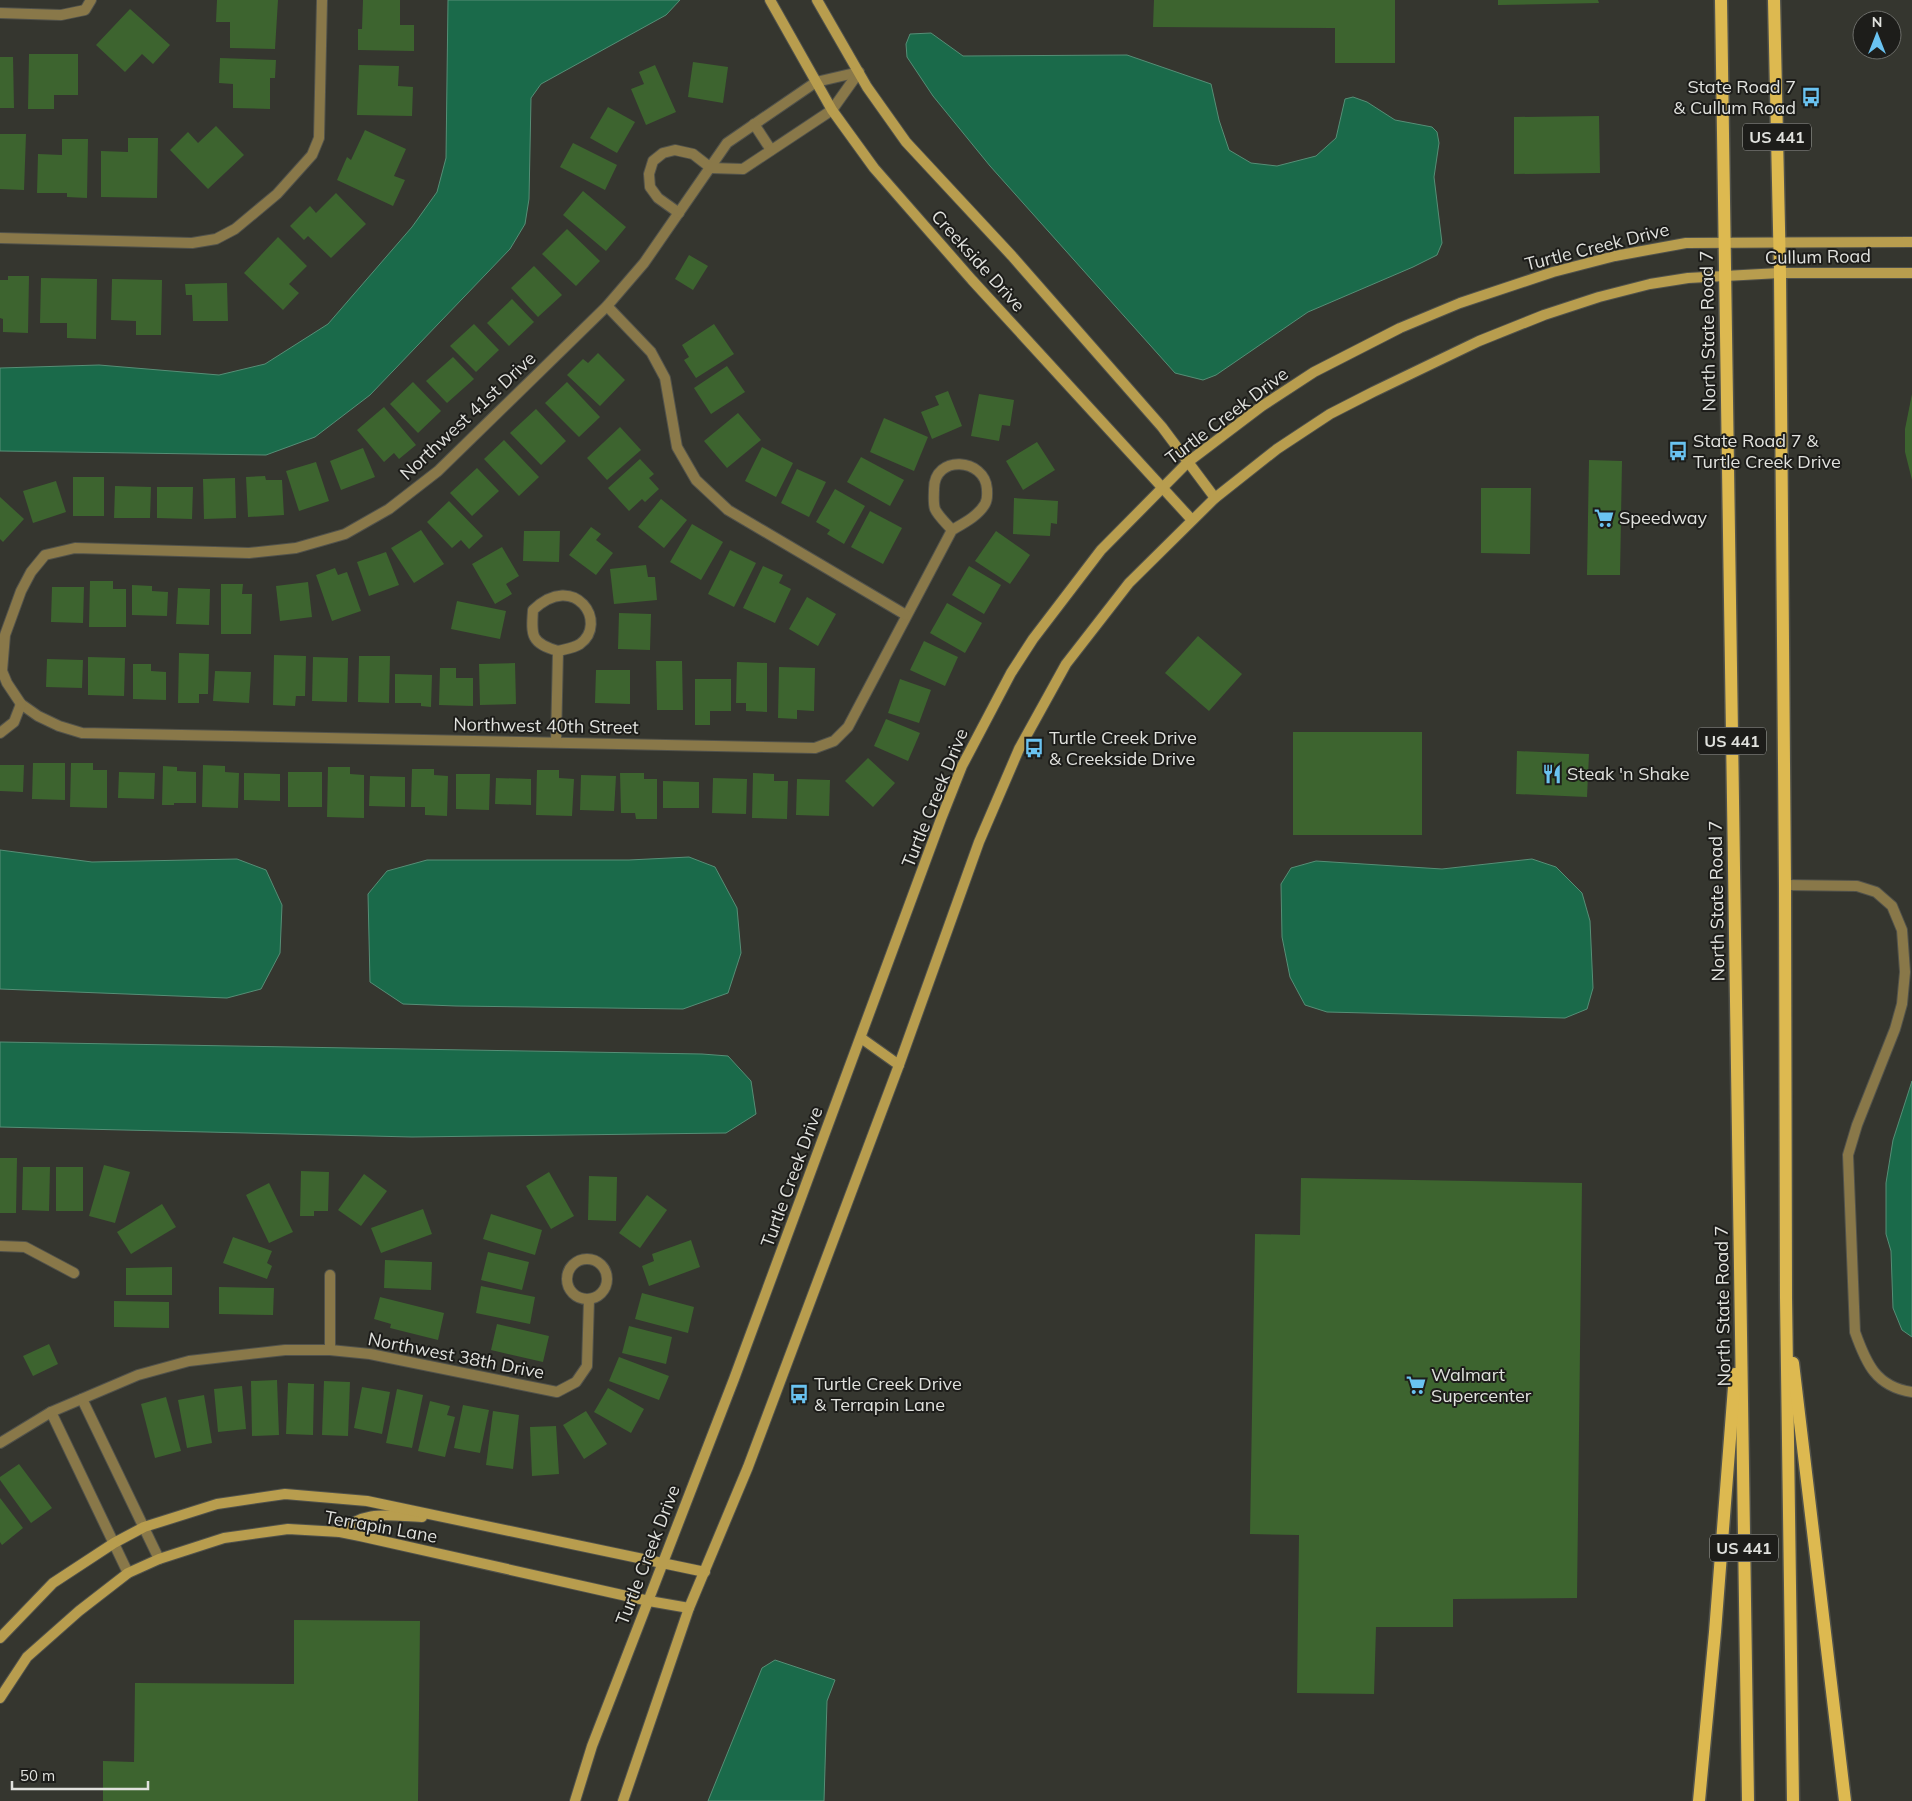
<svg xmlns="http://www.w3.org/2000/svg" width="1912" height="1801" font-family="Mulish,sans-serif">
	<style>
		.water { fill: #1a6a4a; stroke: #568e76 }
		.building { fill: #3d642f }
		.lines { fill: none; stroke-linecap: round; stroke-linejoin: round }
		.street-casing { stroke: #51524b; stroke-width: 12 }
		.secondary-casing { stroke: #51524b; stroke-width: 12 }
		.primary-casing { stroke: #51524b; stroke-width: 15 }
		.street { stroke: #897849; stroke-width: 10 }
		.secondary { stroke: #b89d4e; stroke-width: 10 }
		.primary { stroke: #ddb950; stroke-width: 12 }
		.labels { text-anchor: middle; stroke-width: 4; stroke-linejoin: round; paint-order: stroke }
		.shield { fill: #1d1d1a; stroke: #a6a7a3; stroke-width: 1 }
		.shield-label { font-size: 16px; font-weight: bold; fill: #e1e2de }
		.poi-label { font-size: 18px; fill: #e1e2de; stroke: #1d1d1a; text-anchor: start }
		.street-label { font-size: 18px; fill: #e1e2de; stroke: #1d1d1a }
	</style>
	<rect width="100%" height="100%" fill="#35362f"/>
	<g class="water">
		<path d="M448,0H680L666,15L541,84L531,98L529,199L525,224L510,249L370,395L315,437L266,455L0,451V368L99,365L219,375L265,364L328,324L412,227L437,192L446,158Z"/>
		<path d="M931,33L963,56L1127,55L1211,84L1219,120L1229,150L1251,163L1277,166L1316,156L1336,138L1345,99L1353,97L1367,102L1395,120L1432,127L1437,132L1439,143L1434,177L1442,243L1437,255L1413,267L1308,312L1216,375L1203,380L1175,373L990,166L933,96L907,57L906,44L910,34Z"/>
		<path d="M0,850L92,862L237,859L266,870L282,905L280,953L261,989L227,998L0,989Z"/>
		<path d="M689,857L715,867L737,908L741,953L728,993L683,1009L456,1006L403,1004L370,982L368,894L387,871L427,860H629Z"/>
		<path d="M1532,859L1556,867L1582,893L1590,921L1593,988L1587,1009L1565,1018L1327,1012L1305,1005L1290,977L1282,937L1281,884L1291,868L1316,861L1442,869Z"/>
		<path d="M0,1042L702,1054L728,1056L751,1081L756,1114L726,1133L412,1137L0,1127Z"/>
		<path d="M1912,1081V1337L1902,1330L1893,1308L1891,1251L1886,1234V1183L1893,1140Z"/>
		<path d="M775,1660L835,1680L827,1701L824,1801H708L762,1668Z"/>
	</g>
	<g class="building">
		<path d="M217,0H278L275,49L230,48V22H216Z"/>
		<path d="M363,0H400V25H414V51L358,50V29H362Z"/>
		<path d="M1154,0H1395V63H1335V28L1153,27Z"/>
		<path d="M1498,0H1598L1599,3L1498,5Z"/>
		<path d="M130,9L170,45L153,64L142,54L125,72L96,45Z"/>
		<path d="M29,54H78V95H54V109H28Z"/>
		<path d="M0,57H13L14,108H0Z"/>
		<path d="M220,58L276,60L275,78H270V109L233,108V84L219,83Z"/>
		<path d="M693,62L728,67L723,103L688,97Z"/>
		<path d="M359,65L399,66L398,86L413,87L412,116L357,115Z"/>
		<path d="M655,65L676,112L646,125L631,89L644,84L639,72Z"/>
		<path d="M608,107L635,122L617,153L590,138Z"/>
		<path d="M1599,116L1600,173L1514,174V117Z"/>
		<path d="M216,126L244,155L208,189L170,150L188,132L198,143Z"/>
		<path d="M365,130L406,149L394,176L405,180L393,206L337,180L347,157L351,160Z"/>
		<path d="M0,134H26L24,190L0,189Z"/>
		<path d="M128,138H158L157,198L101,197V151L128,152Z"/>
		<path d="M62,139H88L87,198L67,197V193H37L38,154L62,155Z"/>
		<path d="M573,143L617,165L605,190L560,167Z"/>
		<path d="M583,191L626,227L606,251L563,215Z"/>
		<path d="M336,193L366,224L331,258L308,236L304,240L290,226L310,206L316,213Z"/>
		<path d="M567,229L600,261L576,286L542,254Z"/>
		<path d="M278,237L307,266L289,284L299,293L283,310L244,273Z"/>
		<path d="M689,255L708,266L693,290L675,279Z"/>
		<path d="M534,266L562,295L538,317L511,288Z"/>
		<path d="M8,276H29L28,333L3,332V319L0,318V280H8Z"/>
		<path d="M41,278L97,279L96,339L67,338V323H40Z"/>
		<path d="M112,279L162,280L161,335H136V321L111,320Z"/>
		<path d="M227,283L228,321H193L192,295H186L185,284Z"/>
		<path d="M512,299L534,322L509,346L487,323Z"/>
		<path d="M474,324L499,350L476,372L450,346Z"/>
		<path d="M714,324L734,354L696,378L684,360L689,357L682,345Z"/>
		<path d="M598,353L625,380L600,406L567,375L583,359L588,363Z"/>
		<path d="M453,357L474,379L447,403L426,381Z"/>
		<path d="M727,366L745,392L711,414L694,388Z"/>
		<path d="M413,382L441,411L418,433L390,404Z"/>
		<path d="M567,382L600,417L579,437L545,403Z"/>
		<path d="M948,391L962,426L932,439L921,412L939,405L935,396Z"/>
		<path d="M979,394L1014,400L1010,426L1002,425L999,441L971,436Z"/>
		<path d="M1912,394V480L1905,452V429Z"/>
		<path d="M384,407L416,445L399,459L394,453L384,462L357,430Z"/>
		<path d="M536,409L566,441L541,465L510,433Z"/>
		<path d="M738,413L761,440L727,468L704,441Z"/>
		<path d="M884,418L928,437L914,471L870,452Z"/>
		<path d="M620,427L641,450L607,480L587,458Z"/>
		<path d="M504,440L539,477L519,496L484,459Z"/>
		<path d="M1037,442L1055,470L1023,490L1006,461Z"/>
		<path d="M762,447L793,463L776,497L745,481Z"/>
		<path d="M363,448L375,477L341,490L330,461Z"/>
		<path d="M861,457L904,480L890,506L847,482Z"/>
		<path d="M640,459L654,474L649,478L659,489L645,502L642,499L629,511L608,488Z"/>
		<path d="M1589,460L1622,461L1620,575H1587Z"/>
		<path d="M316,462L329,501L299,511L286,471Z"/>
		<path d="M477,468L499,491L472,516L450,493Z"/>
		<path d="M797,469L826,482L809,517L781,503Z"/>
		<path d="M265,476L266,480H282L284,515L248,517L246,477Z"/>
		<rect x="73" y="477" width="31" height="39"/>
		<path d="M235,478L236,518L204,519L203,479Z"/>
		<path d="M56,481L66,512L33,523L23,491Z"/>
		<path d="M115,486L151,487L150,518H114Z"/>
		<path d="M157,487H193L192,519L157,518Z"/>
		<path d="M1481,488H1531L1530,554L1481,553Z"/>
		<path d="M835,489L865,506L844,544L827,534L830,530L816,522Z"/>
		<path d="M0,497L24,519L3,542L0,539Z"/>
		<path d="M1014,498L1058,501L1057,524L1051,523L1050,536L1013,534Z"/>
		<path d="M661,499L687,520L664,548L638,527Z"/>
		<path d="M449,501L483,536L469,549L461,540L452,548L427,522Z"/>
		<path d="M870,511L902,528L883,564L851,547Z"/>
		<path d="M692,524L723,542L701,580L670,562Z"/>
		<path d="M591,527L601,534L596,540L613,553L596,575L569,555Z"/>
		<path d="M421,530L444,564L414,583L391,548Z"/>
		<path d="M524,531H560L559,562L523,561Z"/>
		<path d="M996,531L1030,555L1010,584L975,561Z"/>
		<path d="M502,547L519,576L506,584L512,594L495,604L472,564Z"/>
		<path d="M730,550L756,563L734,607L708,594Z"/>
		<path d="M386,552L399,585L369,596L357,562Z"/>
		<path d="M646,565L648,577H655L657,600L614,604L610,569Z"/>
		<path d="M763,566L783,575L779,583L791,589L775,623L743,608Z"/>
		<path d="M969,566L1001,585L984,614L952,595Z"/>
		<path d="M335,568L338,575L347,572L361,611L332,621L316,575Z"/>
		<path d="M90,581H113V589H126V627H89Z"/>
		<path d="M308,582L312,617L280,621L276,586Z"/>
		<path d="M221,584H243L242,594H252L251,634H221Z"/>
		<path d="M132,585L152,586V591L168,592L167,616L132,615Z"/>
		<path d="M52,587H84L83,623L51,622Z"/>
		<path d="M178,588L210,589L209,625L176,624Z"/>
		<path d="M807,597L836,614L818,646L789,629Z"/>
		<path d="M457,601L506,611L500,639L451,629Z"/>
		<path d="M947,603L982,623L965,653L930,633Z"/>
		<path d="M619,613L651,614L650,650L618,649Z"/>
		<path d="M1198,636L1242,674L1209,711L1165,673Z"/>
		<path d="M924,641L958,657L945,686L910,670Z"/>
		<path d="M179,653L209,654L208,694H199V703H178Z"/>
		<path d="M274,655L306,656L305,696H296L295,706L273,705Z"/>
		<path d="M359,656H390L389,703L358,702Z"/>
		<path d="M88,657L125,658L124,696L88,695Z"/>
		<path d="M313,657L348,658L347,702L312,701Z"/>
		<path d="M47,659L83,660L82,688L46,687Z"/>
		<path d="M656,661H682L683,710H657Z"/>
		<path d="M737,662L767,663V712L746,711V703H736Z"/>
		<path d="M515,663L516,704L480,705L479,664Z"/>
		<path d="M133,664H151V671L166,672V700L133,699Z"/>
		<path d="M779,667L815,668L814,711L797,710V719L778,718Z"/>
		<path d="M440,668H456V678H473V706L439,705Z"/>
		<path d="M596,670H630V704L595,703Z"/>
		<path d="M215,671L251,672L249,703L213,701Z"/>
		<path d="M395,674L432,675L431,707L421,706V703H395Z"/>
		<path d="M695,679H731V711H710V725H695Z"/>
		<path d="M900,679L931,690L919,723L888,713Z"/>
		<path d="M886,719L920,733L908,761L874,746Z"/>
		<rect x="1293" y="732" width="129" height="103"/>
		<path d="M1517,751L1589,754L1587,797L1516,794Z"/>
		<path d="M868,758L895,783L873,807L845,781Z"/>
		<path d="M33,763H65V800L32,799Z"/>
		<path d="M71,763H93V770H107V808L70,807Z"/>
		<path d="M0,765H24L23,792L0,791Z"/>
		<path d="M203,765L225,766V772L239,773L238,808L202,807Z"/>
		<path d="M163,766L177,767V771L196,772V803H174V805H162Z"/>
		<path d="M328,767H350V774L364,775V818L327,817Z"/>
		<path d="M412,769H434V775L448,776L447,816L425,815V807H411Z"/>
		<path d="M537,770H559V778L574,779L572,816L536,815Z"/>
		<path d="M119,772L155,773L154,799L118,798Z"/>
		<rect x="288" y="772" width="34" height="35"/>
		<path d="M244,773L280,774V801L244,800Z"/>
		<path d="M620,773H644V779H657V819H636L635,813H621Z"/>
		<path d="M753,773L774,774V781H788L787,819L752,818Z"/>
		<path d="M456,774H490L489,810L456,809Z"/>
		<path d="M581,775L616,776L614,811L580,810Z"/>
		<path d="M370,776L405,777V807L369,806Z"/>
		<path d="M496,778L531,779V805L495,804Z"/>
		<path d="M713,778L747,779L746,814L712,813Z"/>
		<path d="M797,779L830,780L829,816L796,815Z"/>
		<path d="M663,781L699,782V808H663Z"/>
		<path d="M0,1158H17L16,1213H0Z"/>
		<path d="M104,1165L130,1172L115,1223L89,1216Z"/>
		<path d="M23,1167H50L49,1211L22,1210Z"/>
		<rect x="56" y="1167" width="27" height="44"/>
		<path d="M301,1171L329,1172L328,1211H314V1216H300Z"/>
		<path d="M549,1172L574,1216L551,1229L526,1186Z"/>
		<path d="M364,1174L387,1191L361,1226L338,1210Z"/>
		<path d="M589,1176L617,1177L616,1221L588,1220Z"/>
		<path d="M1301,1178L1582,1183L1577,1598L1453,1599V1627H1376L1374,1694L1297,1693L1299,1535L1250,1534L1255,1234L1300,1235Z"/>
		<path d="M269,1183L293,1232L269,1243L246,1195Z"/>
		<path d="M647,1195L667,1210L640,1248L619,1233Z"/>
		<path d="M162,1204L176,1227L131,1254L117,1232Z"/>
		<path d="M423,1209L432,1234L381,1253L371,1228Z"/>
		<path d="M491,1214L542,1230L535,1255L483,1239Z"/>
		<path d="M233,1237L272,1251L267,1263L272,1266L267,1279L223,1263Z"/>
		<path d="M691,1240L700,1267L649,1286L642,1266L654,1261L652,1254Z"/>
		<path d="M488,1252L529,1262L522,1290L481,1280Z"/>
		<path d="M385,1260L432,1262L431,1290L384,1288Z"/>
		<path d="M172,1267V1295H126V1268Z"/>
		<path d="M481,1286L535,1297L530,1324L476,1313Z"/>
		<path d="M219,1287L274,1288L273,1315L219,1314Z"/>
		<path d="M642,1293L694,1307L688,1333L635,1319Z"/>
		<path d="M380,1297L444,1313L438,1340L390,1328L391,1324L374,1319Z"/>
		<path d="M114,1301L169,1302V1328L114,1327Z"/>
		<path d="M497,1324L549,1336L543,1362L491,1350Z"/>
		<path d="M629,1326L672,1337L666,1364L622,1353Z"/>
		<path d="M49,1344L58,1364L33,1376L23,1356Z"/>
		<path d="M619,1357L669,1376L659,1400L609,1381Z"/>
		<path d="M277,1380L279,1435L252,1436L251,1381Z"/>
		<path d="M324,1381L350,1382L348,1436L322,1435Z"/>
		<path d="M288,1383L314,1384L313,1435L286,1434Z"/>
		<path d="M242,1386L246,1429L218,1432L214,1389Z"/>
		<path d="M362,1387L390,1392L382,1434L354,1428Z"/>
		<path d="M608,1388L644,1409L631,1433L594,1412Z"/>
		<path d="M397,1389L423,1395L412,1448L386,1443Z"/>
		<path d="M204,1395L212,1443L187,1448L178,1400Z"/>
		<path d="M166,1397L181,1451L155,1458L141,1404Z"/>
		<path d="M430,1401L450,1406L447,1415L455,1417L445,1457L418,1451Z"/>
		<path d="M463,1405L489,1410L480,1453L454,1448Z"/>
		<path d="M493,1411L519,1415L513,1469L486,1465Z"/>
		<path d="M586,1411L607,1444L584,1459L563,1425Z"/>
		<path d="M556,1426L559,1474L532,1476L530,1427Z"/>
		<path d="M19,1464L52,1508L31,1523L0,1480V1477Z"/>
		<path d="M0,1498L23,1528L2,1545L0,1542Z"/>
		<path d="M294,1620L420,1621L418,1801H103V1761L134,1762L135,1683L294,1684Z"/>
	</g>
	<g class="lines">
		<defs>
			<g id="street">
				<path d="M0,13L61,15L85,10L91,0"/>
				<path d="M859,72L816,82L727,143L644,263L607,306L438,471L389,509L345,534L296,548L249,553L75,548L45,555L31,572L21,591L5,635L2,671L7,683L21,704L38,716L59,726L82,733L815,748L834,741L848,727L952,530C964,523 978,516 985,504C988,499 987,494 987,489C985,458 934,454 934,489C934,495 933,503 935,509C938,516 947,524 952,530"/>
				<path d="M754,124L771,150"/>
				<path d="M679,213L658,198L650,187L649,174L653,161L663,153L675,150L693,154L711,168L743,169L832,110L859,72"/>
				<path d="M0,238L192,243L216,239L235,229L277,194L312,155L319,138L322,0"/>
				<path d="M607,306L651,352L665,378L677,447L696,480L728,510L906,615"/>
				<path d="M0,733L14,722L21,704"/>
				<path d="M556,742L558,651C566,649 574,648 580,644C609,623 575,570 533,610C531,636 531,643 558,651"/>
				<path d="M1785,885L1857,886L1876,892L1892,906L1902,930L1905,972L1902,1004L1895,1029L1857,1125L1848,1155L1855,1332C1866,1363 1876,1387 1912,1392"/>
				<path d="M0,1246L25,1247L74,1273"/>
				<circle cx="587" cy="1279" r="20"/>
				<path d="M330,1275V1350"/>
				<path d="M82,1399L159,1559"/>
				<path d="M51,1412L128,1573"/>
				<path d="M0,1443L51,1412L138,1375L189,1361L285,1350H330L370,1354L557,1392L576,1382L587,1366L589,1299"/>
			</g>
			<g id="secondary">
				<path d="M770,0L832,110L874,168L972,280L1192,520"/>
				<path d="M817,0L867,87L906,142L1012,256L1162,427L1215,498"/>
				<path d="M861,1038L899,1065"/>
				<path d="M340,1532C366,1509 389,1516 422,1517"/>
				<path d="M0,1638L53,1583L114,1543L144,1527L217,1504L285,1494L367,1501L705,1572"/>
				<path d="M0,1698L27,1657L79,1611L128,1573L159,1559L224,1538L288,1529L340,1532L360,1536L649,1601L689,1608"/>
				<path d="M575,1801L592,1746L734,1379L941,819L962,766L1011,673L1033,639L1101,550L1188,462L1262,406L1314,372L1400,328L1460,303L1553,272L1615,256L1686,243L1912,242"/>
				<path d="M623,1801L689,1608L748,1467L899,1065L979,842L1019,749L1066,664L1129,583L1215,498L1277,449L1330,414L1373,392L1479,341L1544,315L1599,297L1650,284L1688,278L1780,273H1912"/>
			</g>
			<g id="primary">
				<path d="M1721,0L1748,1801"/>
				<path d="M1774,0L1780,273L1785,885L1786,1298L1793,1801"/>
				<path d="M1793,1363L1845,1801"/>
				<path d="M1699,1801L1715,1632L1735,1374"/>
			</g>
		</defs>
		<use href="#street" class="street-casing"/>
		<use href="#secondary" class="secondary-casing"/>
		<use href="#primary" class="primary-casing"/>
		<use href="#street" class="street"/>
		<use href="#secondary" class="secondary"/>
		<use href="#primary" class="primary"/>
	</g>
	<defs>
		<symbol id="bus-bare" viewBox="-9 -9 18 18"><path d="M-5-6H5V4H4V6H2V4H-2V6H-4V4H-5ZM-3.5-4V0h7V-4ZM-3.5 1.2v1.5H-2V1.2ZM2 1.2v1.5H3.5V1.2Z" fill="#6ac3f1" stroke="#1d1d1a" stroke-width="2.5" paint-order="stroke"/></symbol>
		<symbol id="supermarket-bare" viewBox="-9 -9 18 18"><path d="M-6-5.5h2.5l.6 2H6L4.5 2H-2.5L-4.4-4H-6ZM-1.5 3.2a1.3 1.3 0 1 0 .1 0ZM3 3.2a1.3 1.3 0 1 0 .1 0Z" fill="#6ac3f1" stroke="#1d1d1a" stroke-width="2.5" paint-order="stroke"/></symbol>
		<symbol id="restaurant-bare" viewBox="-9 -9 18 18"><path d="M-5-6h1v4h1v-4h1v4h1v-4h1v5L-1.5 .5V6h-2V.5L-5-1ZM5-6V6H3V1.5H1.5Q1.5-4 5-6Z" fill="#6ac3f1" stroke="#1d1d1a" stroke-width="2.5" paint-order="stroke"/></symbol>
	</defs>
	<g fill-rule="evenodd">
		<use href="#bus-bare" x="1797" y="83" width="28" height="28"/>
		<use href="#bus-bare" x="1664" y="437" width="28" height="28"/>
		<use href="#supermarket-bare" x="1590" y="504" width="28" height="28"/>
		<use href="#bus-bare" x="1020" y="734" width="28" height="28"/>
		<use href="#restaurant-bare" x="1538" y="760" width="28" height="28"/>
		<use href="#supermarket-bare" x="1402" y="1371" width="28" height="28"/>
		<use href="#bus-bare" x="785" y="1380" width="28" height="28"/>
	</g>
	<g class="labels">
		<g class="shield">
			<rect x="1743" y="123.5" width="68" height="27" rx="4"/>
			<rect x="1698" y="727.5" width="68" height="27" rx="4"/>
			<rect x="1710" y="1534.5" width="68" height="27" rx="4"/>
		</g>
		<g class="shield-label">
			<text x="1777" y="143">US 441</text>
			<text x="1732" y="747">US 441</text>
			<text x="1744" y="1554">US 441</text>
		</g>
		<g class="poi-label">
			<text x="1796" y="93" text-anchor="end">State Road 7<tspan x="1796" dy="21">&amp; Cullum Road</tspan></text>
			<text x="1693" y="447">State Road 7 &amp;<tspan x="1693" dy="21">Turtle Creek Drive</tspan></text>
			<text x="1619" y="524">Speedway</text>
			<text x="1049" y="744">Turtle Creek Drive<tspan x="1049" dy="21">&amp; Creekside Drive</tspan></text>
			<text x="1567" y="780">Steak 'n Shake</text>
			<text x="1431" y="1381">Walmart<tspan x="1431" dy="21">Supercenter</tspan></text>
			<text x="814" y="1390">Turtle Creek Drive<tspan x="814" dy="21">&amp; Terrapin Lane</tspan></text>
		</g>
		<g class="street-label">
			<text transform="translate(1597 247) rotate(-14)" y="6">Turtle Creek Drive</text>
			<text transform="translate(1818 257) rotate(-1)" y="6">Cullum Road</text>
			<text transform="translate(978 261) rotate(48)" y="6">Creekside Drive</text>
			<text transform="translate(1708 331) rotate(-91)" y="6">North State Road 7</text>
			<text transform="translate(468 416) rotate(-43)" y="6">Northwest 41st Drive</text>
			<text transform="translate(1227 416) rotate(-37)" y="6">Turtle Creek Drive</text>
			<text transform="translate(546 726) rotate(1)" y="6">Northwest 40th Street</text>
			<text transform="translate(935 798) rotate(-68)" y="6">Turtle Creek Drive</text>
			<text transform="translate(1717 901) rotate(-91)" y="6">North State Road 7</text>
			<text transform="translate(792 1177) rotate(-70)" y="6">Turtle Creek Drive</text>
			<text transform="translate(1723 1306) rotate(-91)" y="6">North State Road 7</text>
			<text transform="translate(456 1356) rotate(11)" y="6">Northwest 38th Drive</text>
			<text transform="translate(381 1527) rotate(10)" y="6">Terrapin Lane</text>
			<text transform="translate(648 1555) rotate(-69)" y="6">Turtle Creek Drive</text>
		</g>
	</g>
	<g transform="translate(1877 35)"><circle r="24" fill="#1d1d1a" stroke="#6b6c68"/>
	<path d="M0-4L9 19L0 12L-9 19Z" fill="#6ac3f1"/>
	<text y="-8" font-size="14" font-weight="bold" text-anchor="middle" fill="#e1e2de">N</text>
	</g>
	<path d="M12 1781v8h136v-8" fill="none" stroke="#e1e2de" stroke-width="2.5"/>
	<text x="20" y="1781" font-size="15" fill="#e1e2de" stroke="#1d1d1a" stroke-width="4" paint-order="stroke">50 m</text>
</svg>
